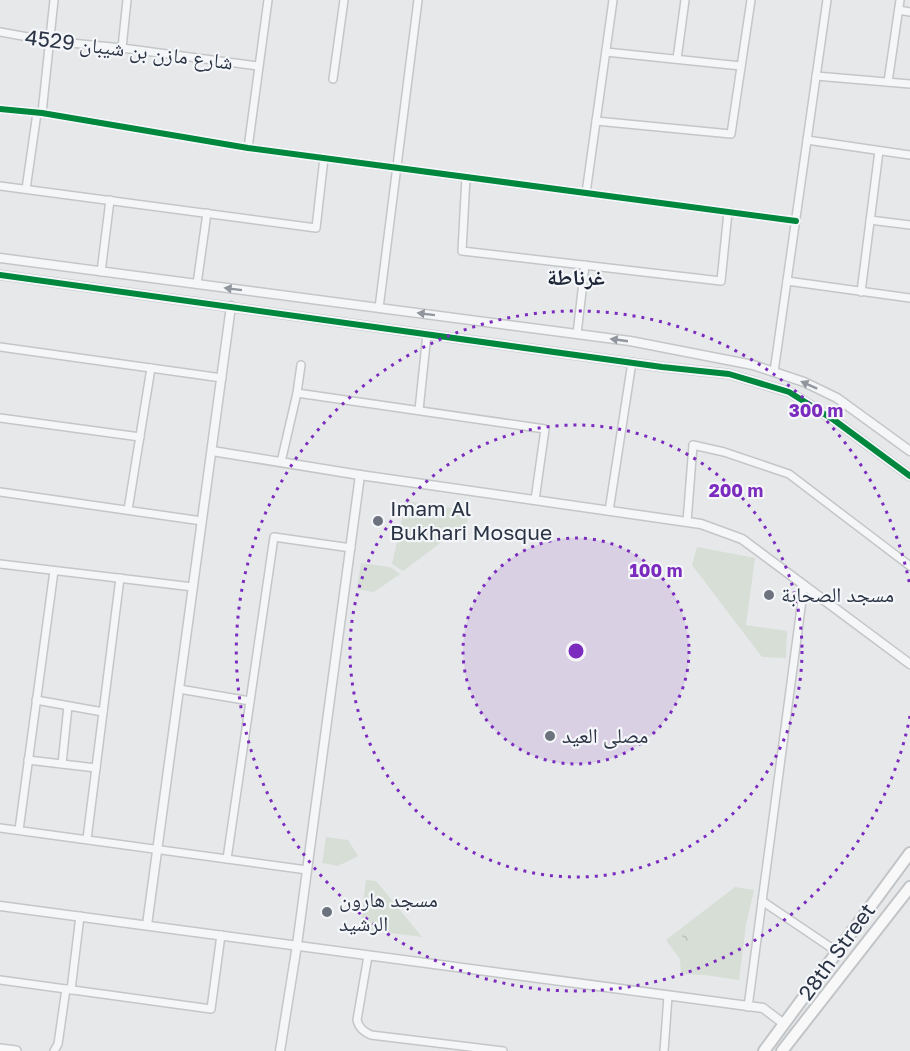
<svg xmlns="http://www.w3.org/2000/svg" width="910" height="1051" font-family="'Golos Text','Noto Naskh Arabic',sans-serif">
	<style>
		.green { fill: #d6ded6 }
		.forest { fill: url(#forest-crowns) }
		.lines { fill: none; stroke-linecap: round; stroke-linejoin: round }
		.minor-casing { stroke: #c4c6c8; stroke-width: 10 }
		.tertiary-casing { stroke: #c4c6c8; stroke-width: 11 }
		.secondary-casing { stroke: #c4c6c8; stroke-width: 12 }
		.primary-casing { stroke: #c2c5c8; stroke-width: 14 }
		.minor { stroke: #f5f6f7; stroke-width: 7 }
		.tertiary { stroke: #f5f6f7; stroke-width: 8 }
		.secondary { stroke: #f8f8f8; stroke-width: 9 }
		.primary { stroke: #f8f8f8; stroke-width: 10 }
		.cycleway-casing { stroke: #f4f6f9; stroke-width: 10 }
		.cycleway { stroke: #00873e; stroke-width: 6 }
		.oneway { fill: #90959e }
		.ring { fill: none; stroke: #7b2cbf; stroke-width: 3; stroke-dasharray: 3 6 }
		.poi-dot { fill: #6c737f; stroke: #f4f6f9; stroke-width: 2 }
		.labels { text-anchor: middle; stroke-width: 4.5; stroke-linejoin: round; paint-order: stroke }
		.street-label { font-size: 21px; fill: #2b3445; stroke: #f4f6f9 }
		.poi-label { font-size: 21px; fill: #2b3445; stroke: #f4f6f9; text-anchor: start }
		.neighbourhood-label { font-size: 22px; font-weight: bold; fill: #1d2536; stroke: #f4f6f9 }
		.centre { fill: #7b2cbf; stroke: #f4f6f9; stroke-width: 3 }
		.ring-label { font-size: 18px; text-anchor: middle; font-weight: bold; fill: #7b2cbf; stroke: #f4f6f9; stroke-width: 4.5; stroke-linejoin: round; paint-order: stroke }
	</style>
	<defs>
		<pattern id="forest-crowns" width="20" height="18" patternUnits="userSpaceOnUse" patternTransform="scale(1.5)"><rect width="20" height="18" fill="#d6ded6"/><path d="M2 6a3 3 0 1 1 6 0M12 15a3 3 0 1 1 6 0" fill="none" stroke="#b8bfb9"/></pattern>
	</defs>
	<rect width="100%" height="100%" fill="#e6e8ea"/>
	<g class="green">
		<path d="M406,501L465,510L468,522L403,571L392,564Z"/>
		<path d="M697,547L755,558L746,625L787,631L786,658L762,657L692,565Z"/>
		<path d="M361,563L390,567L400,574L374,592L357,589Z"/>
		<path d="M326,837L348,840L358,856L338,866L322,863Z"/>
		<path d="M366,880L376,881L422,937L360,929Z"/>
		<path d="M735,887L754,890L746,925L739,980L705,975L681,974L680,959L666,940Z"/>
	</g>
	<path class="forest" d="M693,928L699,930L703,934L701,950L695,947L685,948C680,945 681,939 683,934L685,935Z"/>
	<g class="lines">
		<defs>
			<g id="minor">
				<path d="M899,10L910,12"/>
				<path d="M0,32L50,41L122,48L258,66"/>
				<path d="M122,48L127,0"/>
				<path d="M606,52L741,66"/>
				<path d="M677,59L685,0"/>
				<path d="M816,76L910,84"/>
				<path d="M333,79L344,0"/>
				<path d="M888,82L900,0"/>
				<path d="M0,109L42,113L248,148L796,221"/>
				<path d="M42,113L54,0"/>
				<path d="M596,121L731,134L751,0"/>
				<path d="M807,140L910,155"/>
				<path d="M248,148L268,0"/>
				<path d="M466,177L462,251L721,281L728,212"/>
				<path d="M0,186L316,228L324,158"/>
				<path d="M26,189L37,113"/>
				<path d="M586,193L613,0"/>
				<path d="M870,220L910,225"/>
				<path d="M101,272L110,200"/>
				<path d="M787,281L910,298"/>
				<path d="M197,284L207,213"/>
				<path d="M861,292L879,151"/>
				<path d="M379,308L418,0"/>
				<path d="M577,334L585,265"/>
				<path d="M0,347L222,378"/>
				<path d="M774,372L827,0"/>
				<path d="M297,393L301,365"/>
				<path d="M419,410L427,334"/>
				<path d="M0,418L140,437"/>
				<path d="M281,462L297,393L545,429L535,500"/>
				<path d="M0,492L202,521"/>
				<path d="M128,510L151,368"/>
				<path d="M609,511L632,362"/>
				<path d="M687,522L693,445L724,452L789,474L910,566"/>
				<path d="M0,564L193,587"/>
				<path d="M179,689L250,701"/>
				<path d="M36,700L103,712"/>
				<path d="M28,760L96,768"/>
				<path d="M62,764L68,706"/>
				<path d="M0,828L307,870"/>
				<path d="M19,830L54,571"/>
				<path d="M87,839L120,578"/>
				<path d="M227,859L274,537L351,548"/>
				<path d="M762,901L836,951"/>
				<path d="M368,956L357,1020C359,1028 363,1031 371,1035L503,1051"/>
				<path d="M0,980L211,1009L221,935"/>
				<path d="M71,990L80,916"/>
				<path d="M748,1007L804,585"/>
				<path d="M54,1051L58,1044L66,989"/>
				<path d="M664,1051L668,996"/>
			</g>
			<g id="tertiary">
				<path d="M0,258L630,341L753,365L804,382L837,398L910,451"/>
				<path d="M0,275L662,367L729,374L789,392L834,420L910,476"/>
				<path d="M212,451L360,475L701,524L742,539L910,664"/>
				<path d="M0,906L763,1008L784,1024"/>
				<path d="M147,925L231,306"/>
				<path d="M280,1051L297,945L360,475"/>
			</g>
			<path id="secondary" d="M0,1049L16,1051"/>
			<g id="primary">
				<path d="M764,1051L910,853"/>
				<path d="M782,1051L910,887"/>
			</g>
		</defs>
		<use href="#minor" class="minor-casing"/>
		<use href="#tertiary" class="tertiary-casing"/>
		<use href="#secondary" class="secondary-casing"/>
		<use href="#primary" class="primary-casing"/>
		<use href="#minor" class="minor"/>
		<use href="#tertiary" class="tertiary"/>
		<use href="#secondary" class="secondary"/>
		<use href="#primary" class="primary"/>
		<defs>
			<g id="cycleway">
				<path d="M0,109L42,113L248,148L796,221"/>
				<path d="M0,275L662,367L729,374L789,392L834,420L910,476"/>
			</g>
		</defs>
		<use href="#cycleway" class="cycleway-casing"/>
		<use href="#cycleway" class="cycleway"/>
	</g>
	<defs><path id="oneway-solid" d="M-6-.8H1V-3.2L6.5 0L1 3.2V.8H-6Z" transform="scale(1.5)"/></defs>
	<g class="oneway">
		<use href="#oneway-solid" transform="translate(233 289) rotate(-173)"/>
		<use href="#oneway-solid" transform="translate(426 314) rotate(-173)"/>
		<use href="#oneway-solid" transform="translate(619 340) rotate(-172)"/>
		<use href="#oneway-solid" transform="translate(809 385) rotate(-156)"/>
	</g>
	<circle cx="576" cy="651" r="113" fill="#7b2cbf" fill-opacity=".12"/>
	<g class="ring">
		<circle cx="576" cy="651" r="113"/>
		<circle cx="576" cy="651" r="226"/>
		<path d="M910 716A340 340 0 1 1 910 586"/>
	</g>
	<g class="poi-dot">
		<circle cx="378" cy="521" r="6"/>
		<circle cx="769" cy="595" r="6"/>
		<circle cx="550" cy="736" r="6"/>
		<circle cx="327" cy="912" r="6"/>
	</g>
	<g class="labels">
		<g class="street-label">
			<text transform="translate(129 50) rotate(7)" y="7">شارع مازن بن شيبان 4529</text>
			<text transform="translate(837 952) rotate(-54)" y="7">28th Street</text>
		</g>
		<g class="poi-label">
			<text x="390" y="516">Imam Al<tspan x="390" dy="24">Bukhari Mosque</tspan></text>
			<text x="781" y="602">مسجد الصحابة</text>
			<text x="562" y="743">مصلى العيد</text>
			<text x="339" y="907">مسجد هارون<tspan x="339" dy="24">الرشيد</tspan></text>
		</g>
		<g class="neighbourhood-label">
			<text x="576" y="285">غرناطة</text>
		</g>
	</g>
	<circle cx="576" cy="651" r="9" class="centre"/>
	<g class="ring-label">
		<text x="816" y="417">300 m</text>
		<text x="736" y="497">200 m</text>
		<text x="656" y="577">100 m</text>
	</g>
</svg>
